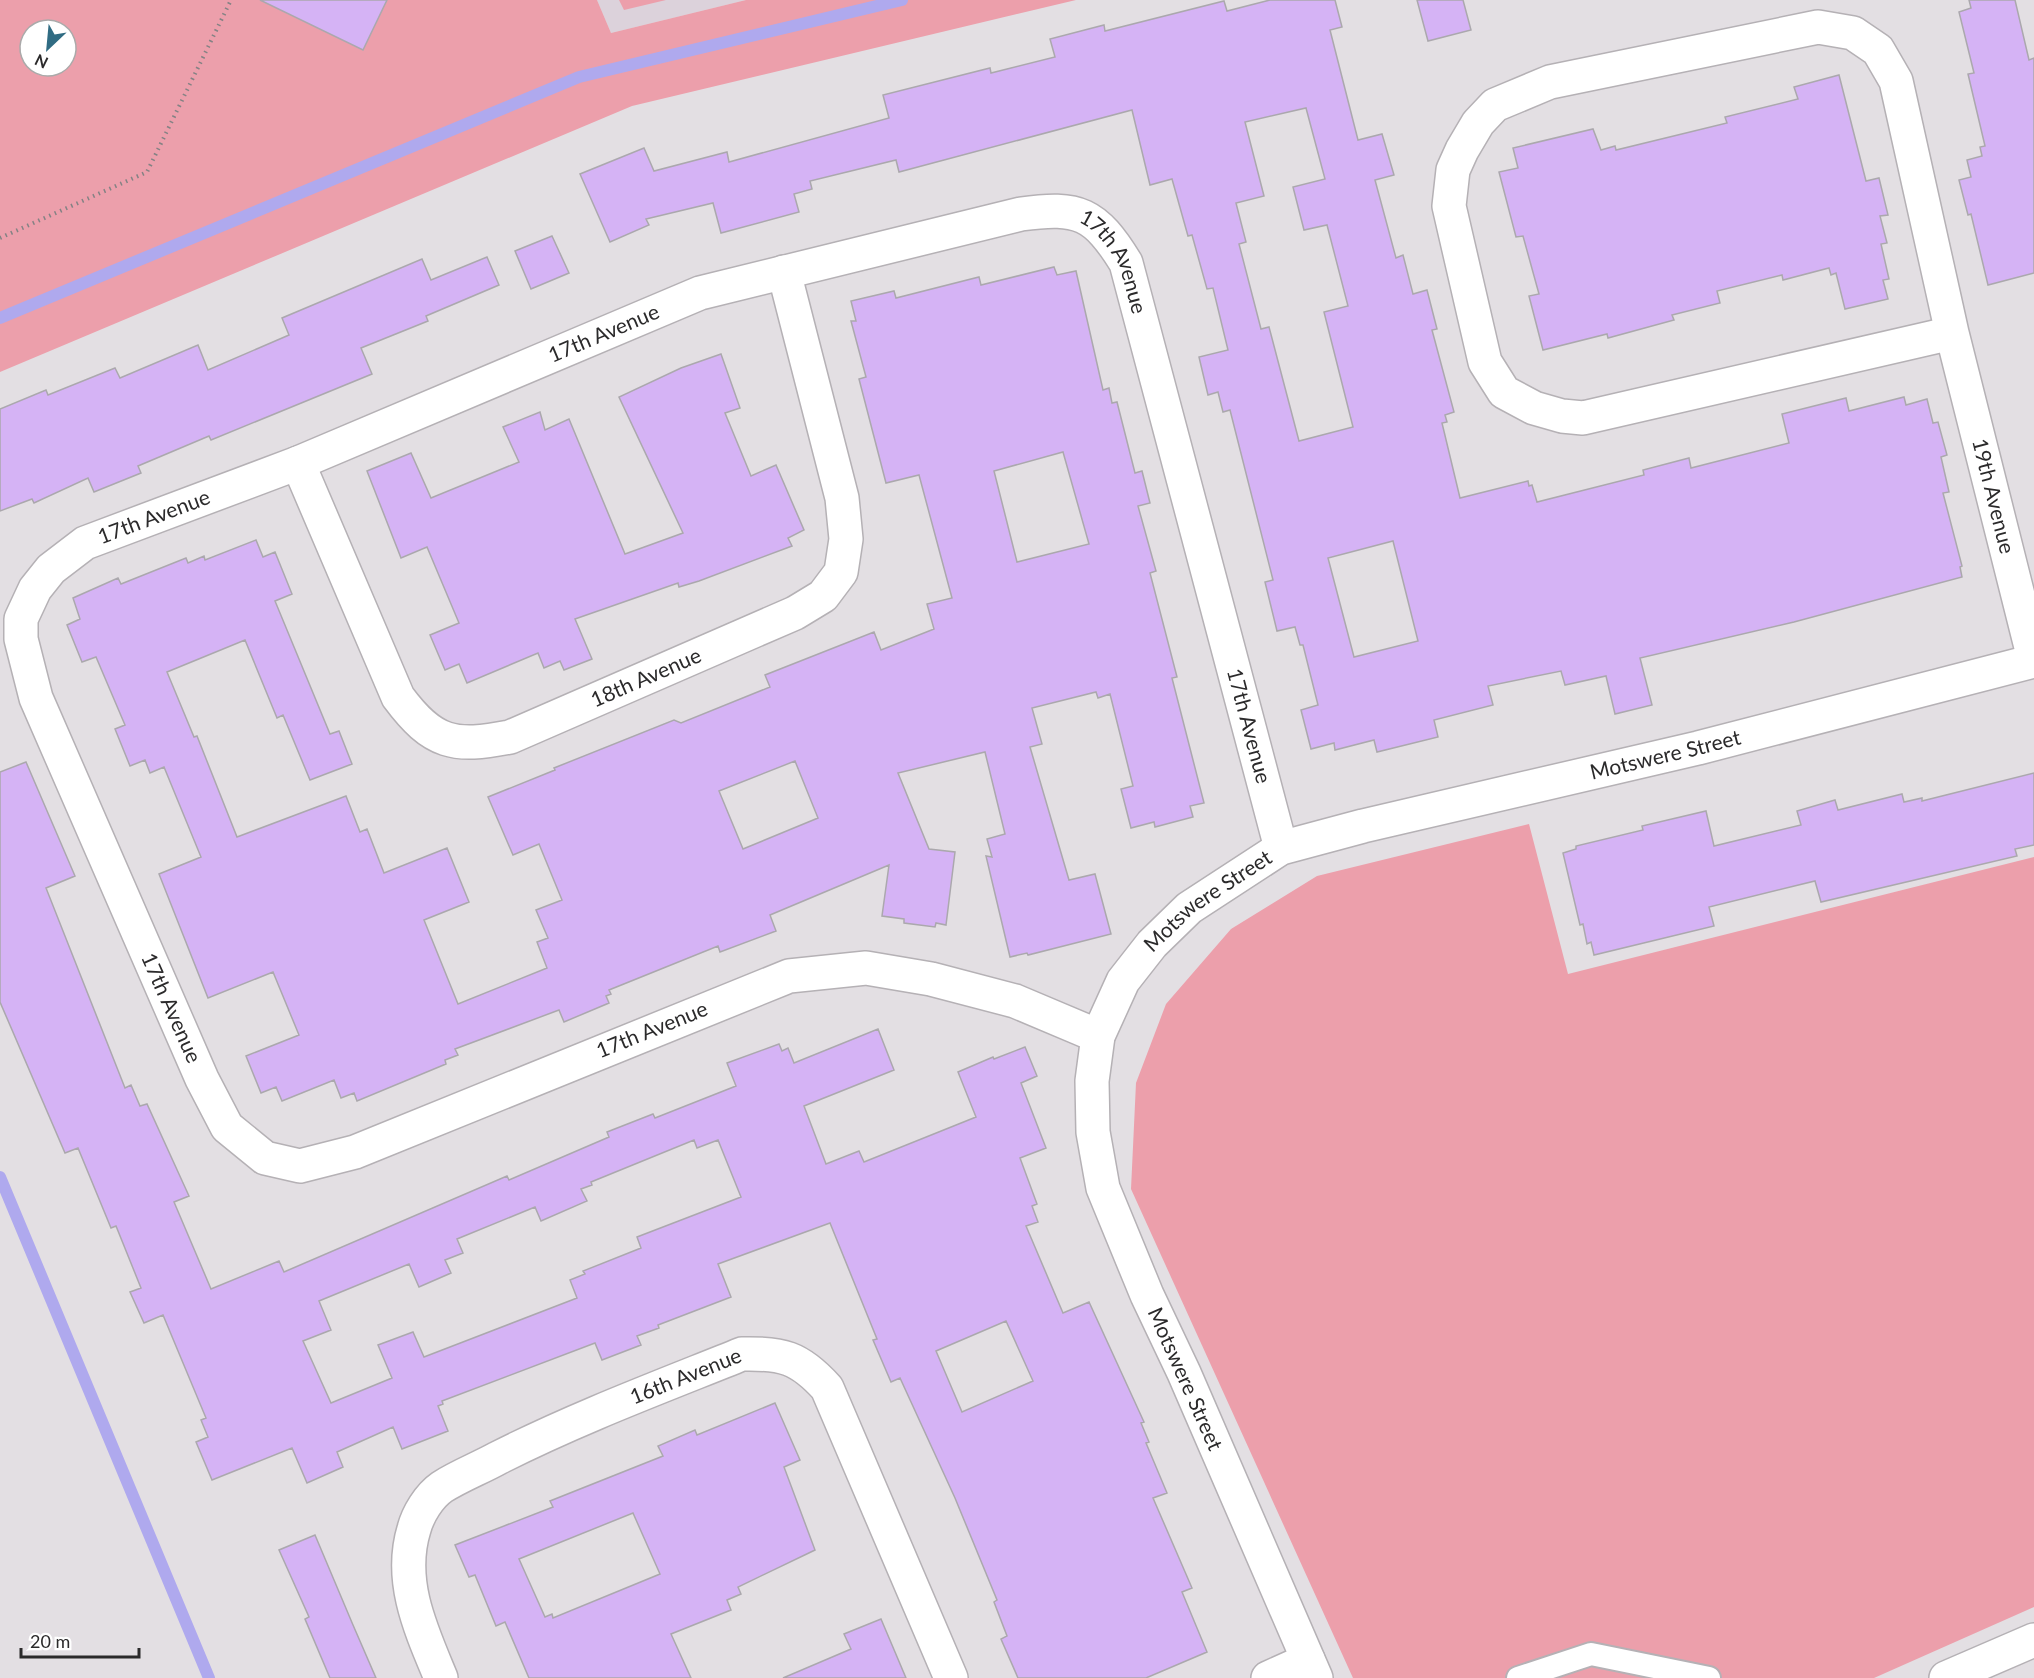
<svg xmlns="http://www.w3.org/2000/svg" width="2034" height="1678" font-family="Lato,sans-serif">
	<style>
		.built { fill: #dcd2db }
		.green { fill: #ec9fab; fill-rule: evenodd }
		.lines { fill: none; stroke-linecap: round; stroke-linejoin: round }
		.stream { stroke: #afa9ee; stroke-width: 12 }
		.building { fill: #d5b3f5; stroke: #aba8ad; stroke-width: 1.5; fill-rule: evenodd }
		.lane-casing { stroke: #b5b1b5; stroke-width: 26 }
		.street-casing { stroke: #b5b1b5; stroke-width: 36 }
		.path { stroke: #848284; stroke-width: 4; stroke-dasharray: 1.5 4.5; stroke-linecap: butt }
		.lane { stroke: #fff; stroke-width: 22 }
		.street { stroke: #fff; stroke-width: 33 }
		.labels { text-anchor: middle; stroke-width: 5; stroke-linejoin: round; paint-order: stroke }
		.street-label { font-size: 21px; fill: #2b2a2b; stroke: #fff }
	</style>
	<rect width="100%" height="100%" fill="#e3dfe3"/>
	<path class="built" d="M597,0H746L611,33Z"/>
	<g class="green">
		<path d="M0,0H597L611,33L746,0H1076L632,106L0,372ZM30,30H66V66H30Z"/>
		<path d="M619,0H666L624,10Z"/>
		<path d="M1529,824L1568,974L2034,857V1607L1874,1678H1353L1131,1189L1136,1083L1166,1004L1231,929L1317,876Z"/>
	</g>
	<g class="lines">
		<g class="stream">
			<path d="M0,318L579,77L902,0"/>
			<path d="M0,1177L209,1678"/>
		</g>
	</g>
	<g class="building">
		<path d="M260,0H387L363,50Z"/>
		<path d="M1270,0H1335L1342,27L1330,30L1358,140L1382,134L1394,175L1375,180L1396,258L1403,255L1413,294L1427,290L1437,329L1432,330L1454,412L1445,415L1447,422L1442,423L1460,498L1528,481L1529,486L1532,485L1537,502L1644,475L1643,470L1689,458L1691,468L1789,443L1782,414L1846,398L1849,411L1904,397L1906,405L1927,399L1933,423L1938,422L1947,455L1941,457L1949,492L1943,493L1962,566L1960,567L1962,577L1794,622L1640,658L1652,705L1615,714L1606,676L1565,685L1561,671L1488,686L1493,705L1434,720L1438,737L1377,752L1374,740L1335,750L1334,743L1311,749L1301,710L1318,705L1303,645H1300L1295,627L1277,631L1265,582L1273,580L1230,410L1223,412L1218,392L1208,395L1199,357L1228,350L1213,288L1207,289L1192,235L1188,236L1172,179L1150,185L1132,110L899,172L896,160L810,181L812,189L794,194L799,212L721,233L713,203L646,219L649,225L610,242L580,174L644,148L654,171L727,152L729,162L889,118L883,95L990,68L991,73L1055,57L1050,39L1104,25L1105,31L1224,1L1227,11ZM1306,108L1325,179L1293,187L1304,230L1327,225L1348,306L1324,312L1353,427L1299,441L1269,327L1261,329L1239,244L1246,242L1236,203L1264,196L1245,122ZM1393,541L1418,641L1354,657L1328,558Z"/>
		<path d="M1417,0H1463L1471,30L1428,41Z"/>
		<path d="M1969,0H2015L2029,60L2034,58V273L1988,285L1971,214L1968,215L1959,180L1971,177L1967,160L1982,156L1980,147L1985,146L1968,74L1974,73L1959,12L1971,8Z"/>
		<path d="M1839,75L1866,181L1879,178L1888,215L1880,216L1887,243L1881,244L1889,279L1883,280L1888,299L1845,309L1836,273L1831,275L1829,268L1783,280L1782,275L1717,291L1720,303L1672,315L1674,320L1608,338L1607,334L1543,350L1529,296L1539,294L1523,236L1516,237L1499,172L1518,168L1513,148L1593,129L1601,150L1615,146L1616,150L1727,123L1725,117L1798,99L1794,87Z"/>
		<path d="M552,236L569,273L531,289L515,251Z"/>
		<path d="M487,257L499,285L426,316L428,321L361,348L372,374L211,440L209,436L138,466L141,473L94,492L88,478L34,503L32,499L0,511V409L46,390L48,395L115,368L120,378L198,345L208,370L289,335L282,318L422,259L431,280Z"/>
		<path d="M1054,267L1057,275L1076,271L1103,390L1109,388L1112,403L1117,402L1135,473L1142,471L1150,503L1138,506L1156,571L1150,573L1177,677L1172,678L1204,803L1190,806L1193,817L1155,827L1154,822L1131,828L1121,789L1133,786L1110,694L1098,698L1096,692L1032,708L1042,744L1030,747L1069,880L1095,874L1111,934L1028,955L1027,953L1010,957L986,856L992,857L987,839L1005,834L985,752L898,773L929,849L955,852L946,925L936,923L935,927L904,923V919L882,916L889,865L770,915L776,931L720,952L718,946L609,990L611,994L606,996L609,1003L564,1022L559,1010L455,1049L458,1055L445,1060L446,1064L357,1101L354,1093L341,1098L334,1080L282,1101L276,1087L261,1093L246,1056L299,1035L273,972L208,998L159,874L201,857L164,767L150,773L145,760L130,766L115,729L125,725L96,657L82,662L67,625L80,619L73,598L118,578L121,584L186,558L188,563L204,556L205,560L256,540L263,557L275,552L292,594L275,601L330,734L339,731L352,764L310,780L283,715L277,718L245,640L167,672L194,737L197,736L237,837L346,796L360,832L367,829L384,873L447,848L469,902L424,920L458,1004L547,968L537,942L548,938L536,910L562,900L539,844L513,855L488,797L555,770L554,768L674,720L681,723L770,687L765,675L874,632L881,650L934,629L927,604L952,598L919,475L886,483L859,379L866,377L851,321H856L851,301L894,291L896,298L979,277L981,285ZM1063,452L1089,544L1017,562L994,471ZM795,761L818,818L743,849L719,791Z"/>
		<path d="M721,354L740,408L725,413L751,476L776,465L804,530L788,538L792,546L699,581L679,587L678,583L575,619L592,659L564,670L560,661L544,668L538,653L467,683L459,664L445,670L430,635L459,623L427,547L401,558L367,471L411,453L431,498L519,462L503,427L540,412L545,430L569,419L625,554L683,533L619,397L681,368Z"/>
		<path d="M26,762L75,876L46,888L125,1088L131,1085L140,1106L147,1104L189,1196L174,1202L211,1289L279,1261L284,1272L507,1176L509,1180L609,1137L607,1132L653,1114L655,1118L736,1086L727,1063L779,1044L782,1051L788,1048L794,1063L878,1029L894,1070L804,1106L826,1164L859,1151L864,1162L976,1117L958,1072L993,1057L994,1059L1025,1047L1037,1076L1021,1083L1046,1148L1020,1158L1037,1204L1032,1206L1038,1222L1026,1226L1063,1313L1089,1302L1144,1422L1141,1423L1149,1442L1146,1443L1167,1493L1153,1498L1192,1588L1182,1592L1207,1652L1146,1678H1018L1001,1639L1007,1636L994,1602L997,1600L955,1498L900,1378L891,1382L873,1340L877,1339L830,1223L718,1264L731,1297L658,1325L659,1328L637,1336L641,1345L602,1360L595,1343L442,1401L443,1404L438,1406L448,1431L402,1449L393,1427L337,1452L343,1467L307,1483L292,1448L212,1480L196,1442L208,1437L201,1420L206,1418L163,1315L144,1323L130,1292L141,1288L116,1226L111,1228L78,1148L65,1153L0,1002V772ZM694,1140L697,1148L718,1140L741,1197L637,1237L641,1248L583,1271L585,1274L570,1280L577,1298L424,1357L413,1332L378,1345L392,1378L331,1403L303,1341L331,1330L319,1301L409,1264L419,1287L451,1273L445,1260L463,1253L457,1239L535,1207L541,1221L587,1201L581,1189L592,1185L591,1182ZM1006,1321L1033,1381L962,1412L936,1351Z"/>
		<path d="M2034,773V845L2015,849L2017,856L1821,902L1815,881L1709,907L1714,926L1594,955L1591,942L1587,944L1583,924L1580,925L1563,853L1576,849V846L1643,830L1642,826L1706,811L1714,846L1801,825L1797,811L1835,800L1838,810L1902,794L1904,802L1922,798V801Z"/>
		<path d="M775,1403L800,1460L784,1467L815,1550L738,1587L741,1594L727,1600L731,1610L671,1634L691,1678H529L505,1622L496,1626L475,1575L469,1577L455,1545L553,1507L550,1501L663,1456L658,1446L695,1430L697,1435ZM633,1513L660,1574L553,1618L552,1614L545,1617L519,1559Z"/>
		<path d="M315,1535L353,1625L376,1678H330L305,1619L309,1617L279,1550Z"/>
		<path d="M881,1619L906,1678H783L851,1649L844,1634Z"/>
	</g>
	<g class="lines">
		<defs>
			<path id="lane" d="M1518,1678L1591,1654L1709,1678"/>
			<g id="street">
				<path id="s1" d="M1952,333L1583,418L1562,416L1534,408L1504,392L1485,362L1449,206L1453,170L1462,150L1478,123L1495,105L1550,82L1818,27L1853,33L1878,50L1896,81L1952,333L2034,659"/>
				<path id="s2" d="M298,463L398,697C433,744 454,748 510,737L795,613L823,596L841,572L846,539L842,498L784,272"/>
				<path id="s3" d="M1098,1036L1015,1001L931,979L866,968L789,976L355,1152L300,1166L265,1158L227,1127L202,1079L36,698L21,639V619L35,589L51,569L85,543L298,463L700,293L1021,214C1079,206 1095,213 1126,263L1281,848"/>
				<path id="s4" d="M441,1678C421,1630 398,1581 414,1529C418,1514 429,1496 442,1487C459,1476 480,1468 498,1458C577,1418 660,1387 742,1354C782,1353 799,1357 827,1388L951,1678"/>
				<path d="M1268,1678L1308,1660"/>
				<path id="s5" d="M1316,1678L1184,1373L1147,1295L1103,1188L1093,1132L1092,1081L1098,1036L1123,981L1152,944L1189,908L1281,848L1363,826L1698,748L2034,661"/>
				<path d="M1946,1678L2034,1640"/>
			</g>
		</defs>
		<use href="#lane" class="lane-casing"/>
		<use href="#street" class="street-casing"/>
		<path class="path" d="M0,238L147,172L231,0"/>
		<use href="#lane" class="lane"/>
		<use href="#street" class="street"/>
	</g>
	<g class="labels">
		<g class="street-label">
			<text dy="7" stroke="none"><textPath href="#s3" startOffset="2697">17th Avenue</textPath></text>
			<text dy="7" stroke="none"><textPath href="#s3" startOffset="2142">17th Avenue</textPath></text>
			<text dy="7" stroke="none"><textPath href="#s1" startOffset="1634">19th Avenue</textPath></text>
			<text dy="7" stroke="none"><textPath href="#s3" startOffset="1656">17th Avenue</textPath></text>
			<text dy="7" stroke="none"><textPath href="#s2" startOffset="532">18th Avenue</textPath></text>
			<text dy="7" stroke="none"><textPath href="#s3" startOffset="3183">17th Avenue</textPath></text>
			<text dy="7" stroke="none"><textPath href="#s5" startOffset="1352">Motswere Street</textPath></text>
			<text dy="7" stroke="none"><textPath href="#s5" startOffset="866">Motswere Street</textPath></text>
			<text transform="translate(171 1008) rotate(66)" y="7">17th Avenue</text>
			<text transform="translate(652 1030) rotate(-22)" y="7">17th Avenue</text>
			<text dy="7" stroke="none"><textPath href="#s4" startOffset="474">16th Avenue</textPath></text>
			<text transform="translate(1185 1379) rotate(66)" y="7">Motswere Street</text>
		</g>
	</g>
	<g transform="translate(48 48) rotate(206)"><circle r="28" fill="#ffffff" stroke="#aaaaaa" stroke-width="1.5"/>
	<path d="M0-4.5L10 22L0 15L-10 22Z" fill="#306c83"/>
	<text y="-9" font-size="16" font-weight="bold" text-anchor="middle" fill="#2b2a2b">N</text>
	</g>
	<path d="M21 1648v9h118v-9" fill="none" stroke="#2b2a2b" stroke-width="3"/>
	<text x="30" y="1648" font-size="18" fill="#2b2a2b" stroke="#ffffff" stroke-width="4.5" paint-order="stroke">20 m</text>
</svg>
